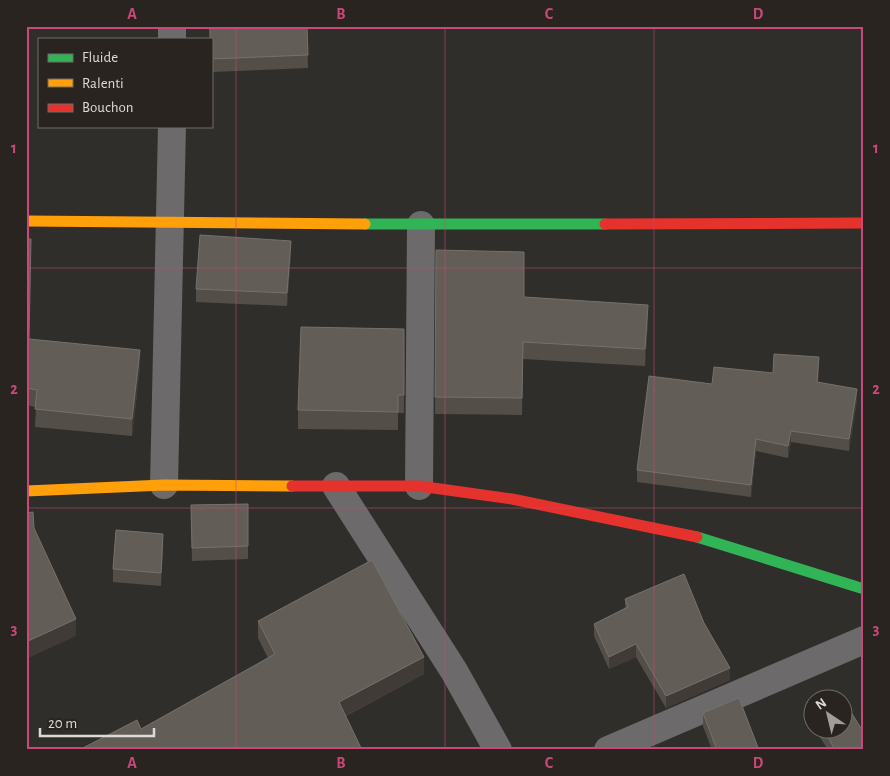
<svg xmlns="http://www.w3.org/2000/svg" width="890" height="776" font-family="'Alegreya Sans',sans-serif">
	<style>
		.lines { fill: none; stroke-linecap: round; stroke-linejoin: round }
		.street { stroke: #6c6a6a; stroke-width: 28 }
		.fast { stroke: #30b455; stroke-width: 11 }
		.slow { stroke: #ff9f0a; stroke-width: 11 }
		.jam { stroke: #e5322d; stroke-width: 11 }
		.wall { fill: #544e48 }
		.shaded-wall { fill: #403b36 }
		.building { fill: #635d57; stroke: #76716b }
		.grid { fill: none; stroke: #c9487a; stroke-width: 1; stroke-opacity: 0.55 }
		.neatline { fill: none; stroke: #c9487a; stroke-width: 2 }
		.grid-label { font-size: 16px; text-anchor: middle; font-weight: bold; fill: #c9487a }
	</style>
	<rect width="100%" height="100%" fill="#302e2b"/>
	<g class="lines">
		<g class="street">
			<path d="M172,39V26"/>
			<path d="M164,485L172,126"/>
			<path d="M336,486L454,671L498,750"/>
			<path d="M419,486L421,225"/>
			<path d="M608,750L864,640"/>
		</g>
		<g class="fast">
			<path d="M365,224H605"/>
			<path d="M697,537L864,589"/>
		</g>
		<g class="slow">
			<path d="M26,221L365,224"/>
			<path d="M26,491L164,485L292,486"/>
		</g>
		<g class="jam">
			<path d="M605,224L864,223"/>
			<path d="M292,486H419L512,499L697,537"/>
		</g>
	</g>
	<g class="wall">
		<path d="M209,26H307L308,68L211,72V39H210Z"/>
		<path d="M26,239L29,339L140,367L132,436L35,427L36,407L26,405Z"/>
		<path d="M436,250L524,298L648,322L645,366L523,359L522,415L435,414Z"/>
		<path d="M291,254L287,306L196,302V289Z"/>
		<path d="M404,329V413H398V430L298,429V410Z"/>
		<path d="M819,369L818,382L857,400L849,451L791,442L788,458L756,451L751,497L637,482V470L712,384L773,373Z"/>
		<path d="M248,504V559L192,561L191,505Z"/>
		<path d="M163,547L161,586L113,582V569Z"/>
		<path d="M625,599L704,623L730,680L666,708L636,657L609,669L594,636V624L625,608Z"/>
		<path d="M258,621L424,674L346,716L141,729L268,658L258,638Z"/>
		<path d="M703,713L759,750H712L703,726Z"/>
		<path d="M842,728L864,750H828L815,729Z"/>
	</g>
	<g class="shaded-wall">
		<path d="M291,241V254L287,306V293Z"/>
		<path d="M648,305V322L645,366V349Z"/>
		<path d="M140,350V367L132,436V419Z"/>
		<path d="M819,357V369L817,394V382Z"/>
		<path d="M857,389V400L849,451V439Z"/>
		<path d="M791,431V442L788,458V446Z"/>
		<path d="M756,439V451L751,497V485Z"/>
		<path d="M163,534V547L161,586V573Z"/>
		<path d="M76,619V636L26,659V642Z"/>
		<path d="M636,644V657L609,669V657Z"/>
		<path d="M424,657V674L339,719V702Z"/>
		<path d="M730,668V680L666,708V696Z"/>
	</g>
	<g class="building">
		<path d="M210,26H307L308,55L211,59V39H210Z"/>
		<path d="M200,235L291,241L287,293L196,289Z"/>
		<path d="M26,239H31L29,339L140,350L132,419L35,409L37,390L26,388Z"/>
		<path d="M436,250L524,252V297L648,305L645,349L523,342L522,398L435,397Z"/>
		<path d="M301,327L404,329V395H398V412L298,410Z"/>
		<path d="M774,354L819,357L817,382L857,389L849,439L791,431L788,446L756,439L751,485L637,470L649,376L712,384L714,367L773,373Z"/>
		<path d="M248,504V546L192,548L191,505Z"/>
		<path d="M33,512L34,528L76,619L26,642V513Z"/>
		<path d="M116,530L163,534L161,573L113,569Z"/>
		<path d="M372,560L424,657L339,702L362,750H79L137,720L141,729L275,654L258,621Z"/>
		<path d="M684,574L704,623L730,668L666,696L636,644L609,657L594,624L628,607L625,599Z"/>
		<path d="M739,698L759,750H717L703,713Z"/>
		<path d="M843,699L864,733V750H835L823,728H842Z"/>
		<path d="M593,747L595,750H587Z"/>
	</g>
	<path class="grid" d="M236,26V750M445,26V750M654,26V750M26,268H864M26,508H864"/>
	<rect width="890" height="776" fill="none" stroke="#29241f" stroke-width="55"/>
	<rect x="38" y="38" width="175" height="90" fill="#29241f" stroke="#716c68"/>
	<rect x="48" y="54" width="25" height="8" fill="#30b455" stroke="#716c68"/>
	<text x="82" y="62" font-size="15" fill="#ddd9d6">Fluide</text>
	<rect x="48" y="79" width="25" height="8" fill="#ff9f0a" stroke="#716c68"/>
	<text x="82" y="88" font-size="15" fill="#ddd9d6">Ralenti</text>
	<rect x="48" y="104" width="25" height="8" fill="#e5322d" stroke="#716c68"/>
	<text x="82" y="112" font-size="15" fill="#ddd9d6">Bouchon</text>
	<g transform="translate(828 714) rotate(325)"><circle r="24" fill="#29241f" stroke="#716c68"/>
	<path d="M0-4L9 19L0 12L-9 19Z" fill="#a09d9a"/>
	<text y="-8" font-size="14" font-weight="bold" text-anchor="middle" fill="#ddd9d6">N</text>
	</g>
	<path d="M40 728v8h114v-8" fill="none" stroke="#ddd9d6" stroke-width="2.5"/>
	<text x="48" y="728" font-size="15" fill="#ddd9d6" stroke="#29241f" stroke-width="4" paint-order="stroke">20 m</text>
	<rect x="28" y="28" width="834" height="720" class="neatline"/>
	<g class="grid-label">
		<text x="132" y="19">A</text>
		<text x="341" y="19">B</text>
		<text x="549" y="19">C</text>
		<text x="758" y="19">D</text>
		<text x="14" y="153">1</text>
		<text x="876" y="153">1</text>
		<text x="14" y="394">2</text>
		<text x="876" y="394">2</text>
		<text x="14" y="634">3</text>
		<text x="876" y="634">3</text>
		<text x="132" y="768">A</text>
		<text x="341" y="768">B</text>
		<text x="549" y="768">C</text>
		<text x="758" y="768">D</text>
	</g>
</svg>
